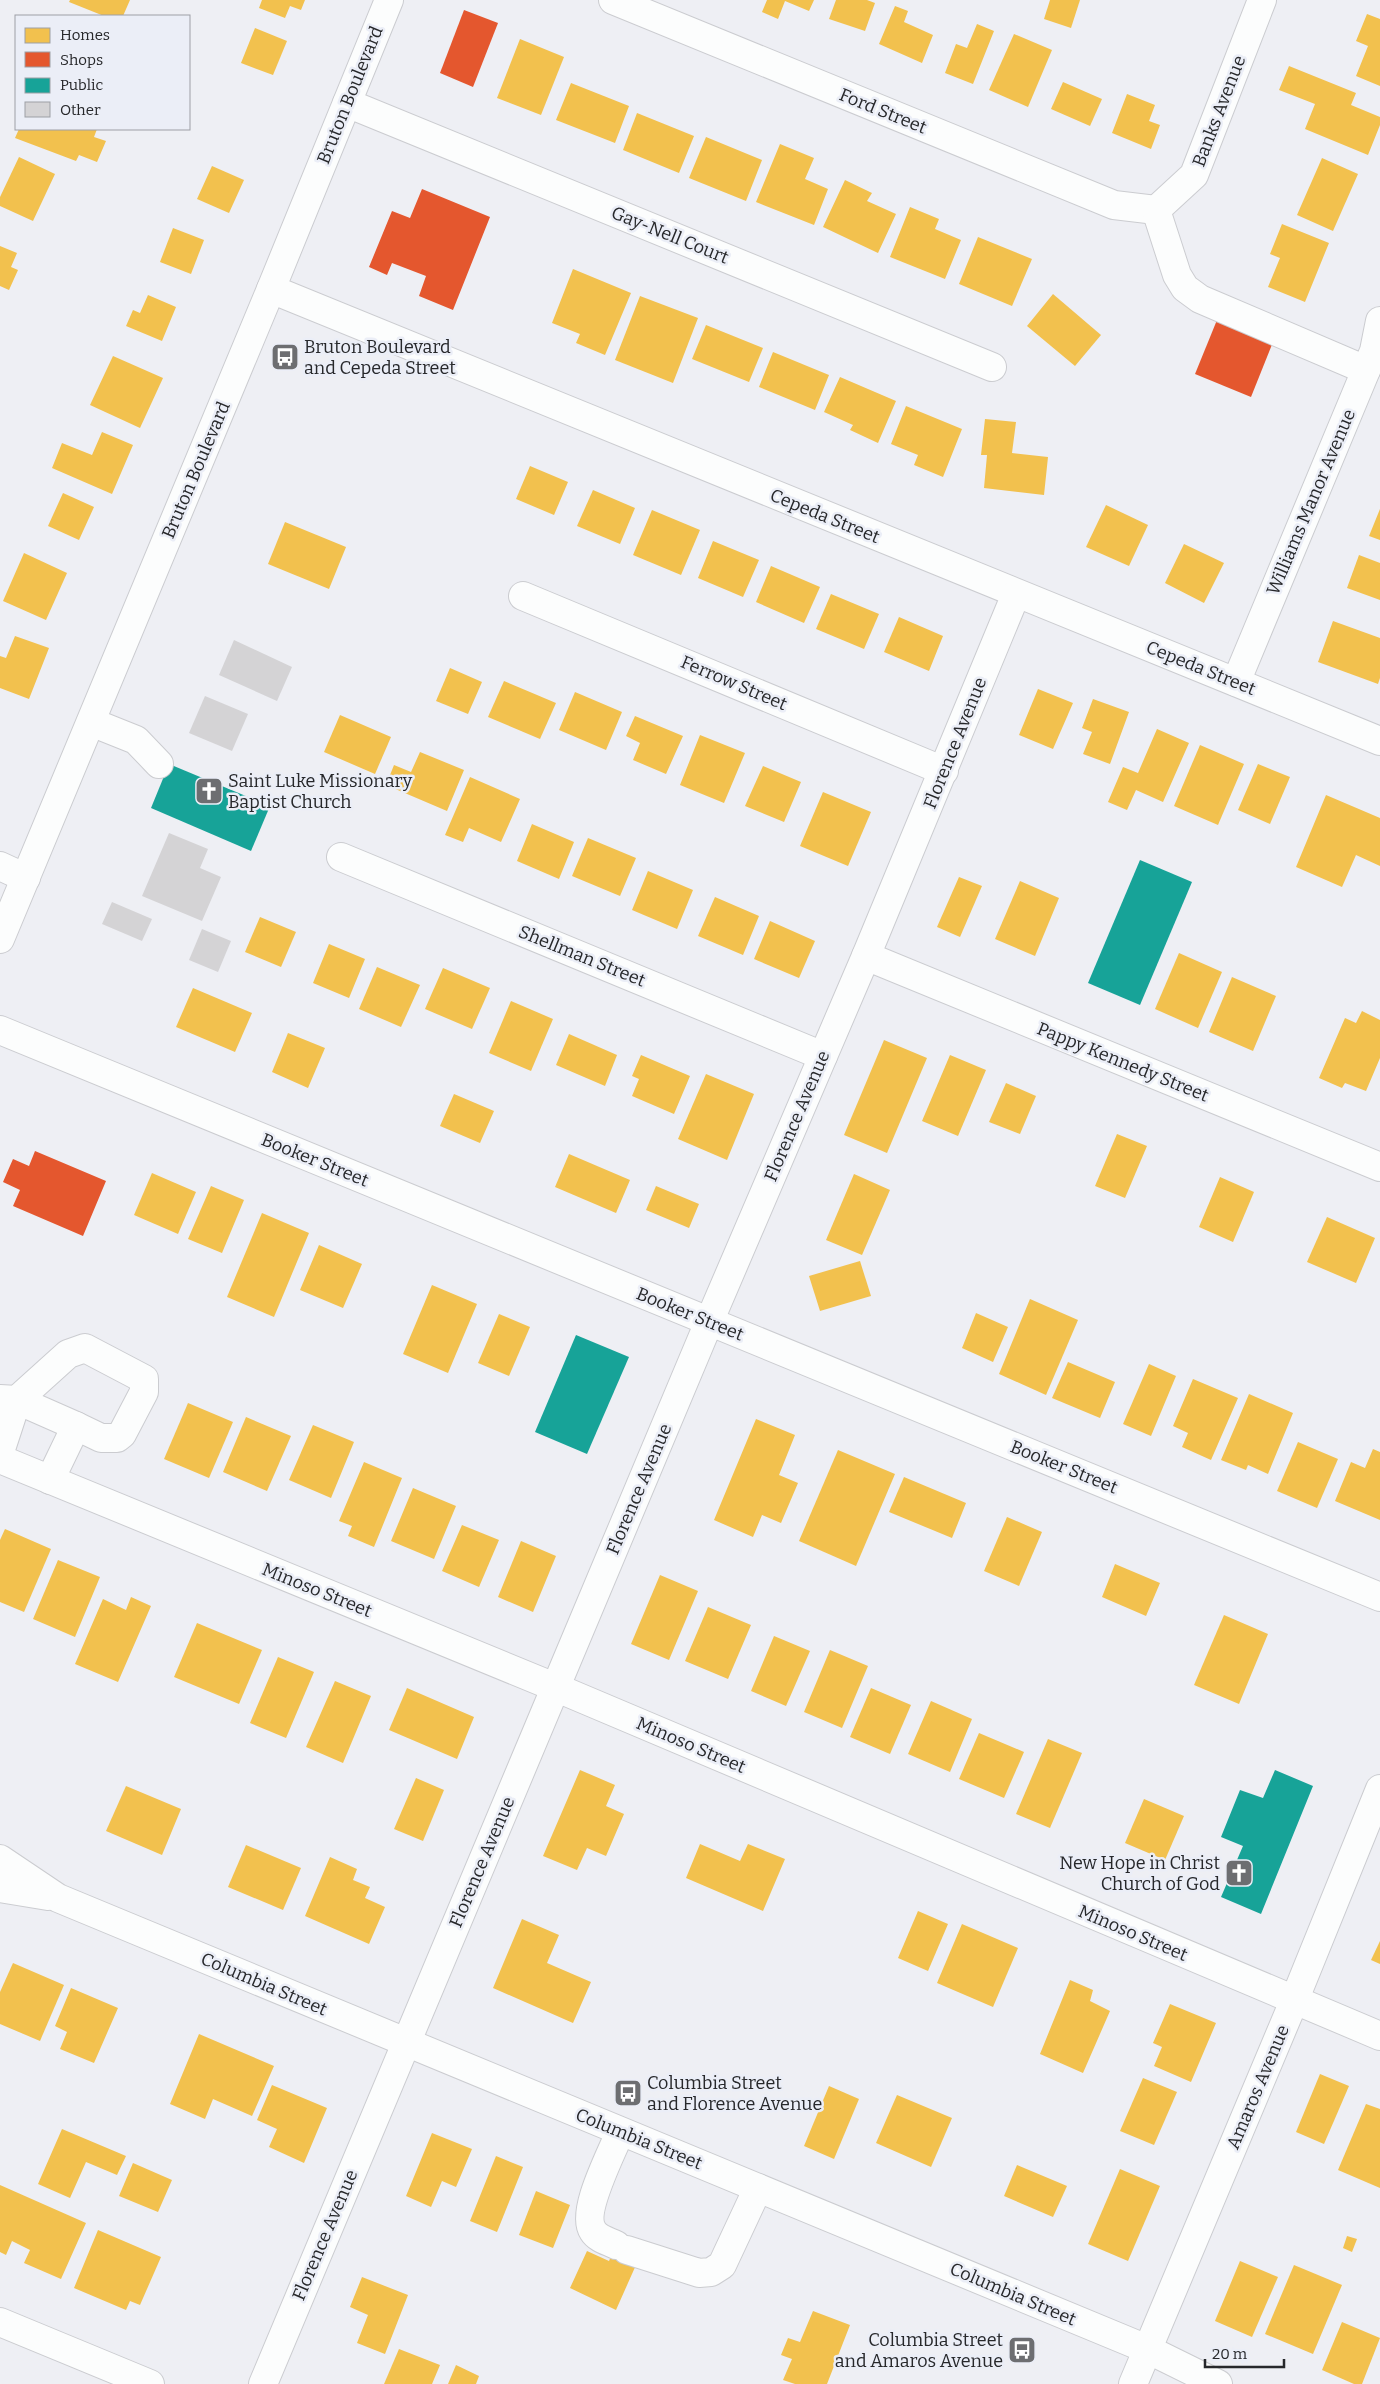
<svg xmlns="http://www.w3.org/2000/svg" width="1380" height="2384" font-family="Bitter,serif">
	<style>
		.homes { fill: #f2c14e }
		.shops { fill: #e4572e }
		.public { fill: #17a398 }
		.building { fill: #d4d3d5 }
		.lines { fill: none; stroke-linecap: round; stroke-linejoin: round }
		.minor-casing { stroke: #cbccd0; stroke-width: 30 }
		.minor { stroke: #fcfdfd; stroke-width: 28 }
		.labels { text-anchor: middle; stroke-width: 5; stroke-linejoin: round; paint-order: stroke }
		.street-label { font-size: 18px; fill: #27282b; stroke: #ebeef7 }
		.poi-label { font-size: 18px; fill: #27282b; stroke: #ebeef7; text-anchor: start }
	</style>
	<rect width="100%" height="100%" fill="#eeeff4"/>
	<g class="homes">
		<path d="M70,0H130L123,16H104L69,2Z"/>
		<path d="M262,0H305L301,10L290,6L285,18L259,8Z"/>
		<path d="M767,0H814L809,11L785,1L778,19L762,12Z"/>
		<path d="M836,0H867L875,3L865,31L829,19Z"/>
		<path d="M1050,0H1080L1071,28L1044,19Z"/>
		<path d="M895,6L908,11L904,22L933,35L922,63L879,44Z"/>
		<path d="M1367,14L1380,19V86L1356,76L1368,46L1356,41Z"/>
		<path d="M977,24L994,31L973,84L945,73L956,44L967,48Z"/>
		<path d="M255,28L287,41L273,75L241,63Z"/>
		<path d="M1014,34L1052,50L1028,107L989,90Z"/>
		<path d="M520,39L564,57L541,115L497,98Z"/>
		<path d="M1289,66L1356,93L1351,105L1380,117V125L1368,155L1305,129L1315,104L1279,90Z"/>
		<path d="M1063,82L1102,99L1090,126L1051,109Z"/>
		<path d="M571,83L629,106L615,143L556,120Z"/>
		<path d="M1127,94L1155,105L1149,121L1160,125L1151,149L1112,133Z"/>
		<path d="M637,113L694,136L679,173L623,150Z"/>
		<path d="M19,129H97L94,137L106,141L97,162L79,155L76,161L15,138Z"/>
		<path d="M706,137L762,160L746,201L689,178Z"/>
		<path d="M780,144L814,158L805,179L828,189L814,225L756,202Z"/>
		<path d="M19,157L55,174L33,221L0,206V197Z"/>
		<path d="M1322,158L1358,174L1333,231L1297,215Z"/>
		<path d="M212,166L244,180L229,213L197,199Z"/>
		<path d="M845,180L872,193L867,201L896,214L878,253L823,227Z"/>
		<path d="M910,207L939,219L935,229L961,240L945,279L890,257Z"/>
		<path d="M1282,224L1329,243L1305,302L1268,287L1280,258L1270,254Z"/>
		<path d="M173,228L204,240L191,274L160,262Z"/>
		<path d="M978,237L1032,259L1012,306L959,284Z"/>
		<path d="M0,246L17,253L11,267L18,270L9,290L0,286Z"/>
		<path d="M573,269L631,293L605,355L576,343L580,334L552,323Z"/>
		<path d="M1053,294L1101,335L1075,366L1027,326Z"/>
		<path d="M148,295L176,307L162,341L126,326L133,310L140,313Z"/>
		<path d="M640,296L698,318L673,383L615,360Z"/>
		<path d="M706,325L763,348L749,382L692,359Z"/>
		<path d="M773,352L829,375L815,410L759,387Z"/>
		<path d="M113,356L163,378L140,428L90,405Z"/>
		<path d="M840,377L896,401L878,443L850,430L853,425L824,412Z"/>
		<path d="M906,406L962,429L943,477L914,465L918,455L891,444Z"/>
		<path d="M985,419L1016,422L1012,453L1048,457L1044,495L984,488L987,455H981Z"/>
		<path d="M102,432L133,445L112,494L52,468L62,443L92,455Z"/>
		<path d="M530,466L568,482L554,515L516,499Z"/>
		<path d="M593,490L635,508L620,544L577,526Z"/>
		<path d="M63,493L94,507L79,540L48,526Z"/>
		<path d="M1106,505L1148,525L1129,566L1086,547Z"/>
		<path d="M1380,509V540L1369,536Z"/>
		<path d="M652,510L700,530L681,575L633,555Z"/>
		<path d="M285,522L346,547L329,589L268,564Z"/>
		<path d="M713,541L759,560L743,597L698,578Z"/>
		<path d="M1184,544L1224,563L1204,603L1165,583Z"/>
		<path d="M24,553L67,573L46,620L3,601Z"/>
		<path d="M1359,555L1380,563V600L1347,588Z"/>
		<path d="M771,566L820,587L804,623L756,602Z"/>
		<path d="M831,594L879,614L864,649L816,629Z"/>
		<path d="M899,617L943,636L929,671L884,652Z"/>
		<path d="M1333,621L1380,638V678L1378,684L1318,662Z"/>
		<path d="M15,636L49,648L29,699L0,688V656L6,658Z"/>
		<path d="M450,668L482,682L468,714L436,701Z"/>
		<path d="M504,681L556,703L540,739L488,717Z"/>
		<path d="M1038,689L1073,703L1053,749L1019,735Z"/>
		<path d="M575,692L622,712L606,750L559,730Z"/>
		<path d="M1093,699L1129,712L1110,764L1083,754L1092,732L1082,728Z"/>
		<path d="M340,715L391,737L375,774L324,752Z"/>
		<path d="M635,716L683,736L666,774L633,760L640,743L626,736Z"/>
		<path d="M1157,729L1189,743L1163,802L1136,790L1127,810L1108,802L1123,767L1138,773Z"/>
		<path d="M700,735L745,753L724,803L680,785Z"/>
		<path d="M1200,745L1244,764L1218,825L1174,806Z"/>
		<path d="M420,752L464,770L447,811L386,785L394,765L411,772Z"/>
		<path d="M1258,764L1290,777L1270,824L1238,810Z"/>
		<path d="M763,766L801,782L784,822L745,806Z"/>
		<path d="M470,777L520,799L501,842L469,828L463,842L445,835Z"/>
		<path d="M823,792L871,812L848,866L800,846Z"/>
		<path d="M1326,795L1380,818V866L1356,855L1342,887L1296,867Z"/>
		<path d="M532,824L574,842L559,879L517,861Z"/>
		<path d="M588,838L636,858L620,896L572,876Z"/>
		<path d="M648,871L693,890L677,929L632,910Z"/>
		<path d="M959,877L982,886L960,937L937,927Z"/>
		<path d="M1020,881L1059,898L1035,956L995,939Z"/>
		<path d="M715,897L759,916L743,955L698,936Z"/>
		<path d="M260,917L296,932L281,967L245,952Z"/>
		<path d="M770,921L815,941L799,978L754,959Z"/>
		<path d="M329,944L365,959L349,998L313,983Z"/>
		<path d="M1179,953L1222,972L1198,1028L1155,1009Z"/>
		<path d="M377,967L420,985L401,1027L359,1009Z"/>
		<path d="M443,968L490,988L472,1029L425,1009Z"/>
		<path d="M1232,977L1276,996L1253,1051L1209,1032Z"/>
		<path d="M193,988L252,1013L235,1052L176,1027Z"/>
		<path d="M511,1001L553,1019L531,1071L489,1053Z"/>
		<path d="M1362,1011L1380,1020V1058L1366,1091L1345,1083L1342,1088L1319,1078L1345,1018L1356,1023Z"/>
		<path d="M288,1033L325,1048L308,1088L272,1072Z"/>
		<path d="M569,1034L617,1055L605,1086L556,1065Z"/>
		<path d="M884,1040L927,1058L887,1153L844,1135Z"/>
		<path d="M641,1055L690,1076L674,1114L632,1096L639,1079L632,1076Z"/>
		<path d="M950,1055L986,1070L958,1136L922,1121Z"/>
		<path d="M706,1074L754,1094L727,1160L678,1139Z"/>
		<path d="M1006,1083L1036,1096L1020,1134L989,1122Z"/>
		<path d="M454,1094L494,1111L480,1143L440,1126Z"/>
		<path d="M1117,1134L1147,1146L1125,1198L1095,1186Z"/>
		<path d="M569,1154L630,1180L616,1213L555,1187Z"/>
		<path d="M152,1173L196,1192L178,1234L134,1215Z"/>
		<path d="M854,1174L890,1190L862,1255L826,1240Z"/>
		<path d="M1220,1177L1254,1192L1233,1242L1199,1227Z"/>
		<path d="M211,1186L244,1200L222,1253L188,1239Z"/>
		<path d="M656,1186L699,1204L689,1228L646,1210Z"/>
		<path d="M262,1213L309,1233L274,1317L227,1297Z"/>
		<path d="M1327,1217L1375,1238L1356,1283L1307,1262Z"/>
		<path d="M319,1245L362,1264L343,1308L300,1290Z"/>
		<path d="M860,1261L871,1296L820,1311L809,1276Z"/>
		<path d="M432,1285L477,1304L448,1373L403,1354Z"/>
		<path d="M1030,1299L1078,1320L1046,1395L999,1374Z"/>
		<path d="M976,1313L1008,1327L993,1362L962,1348Z"/>
		<path d="M499,1314L530,1327L509,1376L478,1363Z"/>
		<path d="M1068,1362L1115,1382L1100,1418L1052,1398Z"/>
		<path d="M1149,1364L1176,1376L1151,1436L1123,1424Z"/>
		<path d="M1193,1379L1238,1398L1211,1460L1182,1447L1188,1433L1173,1426Z"/>
		<path d="M1249,1394L1293,1413L1268,1474L1248,1465L1246,1470L1221,1460Z"/>
		<path d="M188,1403L233,1422L209,1478L164,1459Z"/>
		<path d="M246,1417L291,1436L267,1491L223,1472Z"/>
		<path d="M756,1419L795,1435L779,1475L798,1483L781,1523L762,1515L753,1537L714,1520Z"/>
		<path d="M313,1425L354,1442L331,1498L289,1480Z"/>
		<path d="M1298,1442L1338,1459L1317,1508L1277,1491Z"/>
		<path d="M1373,1449L1380,1452V1520L1335,1501L1351,1462L1365,1468Z"/>
		<path d="M838,1450L895,1474L856,1566L799,1541Z"/>
		<path d="M364,1462L402,1478L374,1547L348,1536L352,1526L339,1521Z"/>
		<path d="M904,1477L966,1503L952,1538L889,1512Z"/>
		<path d="M413,1488L456,1506L434,1559L391,1541Z"/>
		<path d="M1007,1517L1042,1532L1019,1586L984,1571Z"/>
		<path d="M462,1525L499,1540L479,1587L442,1571Z"/>
		<path d="M5,1529L51,1549L24,1612L0,1602V1540Z"/>
		<path d="M521,1541L556,1556L533,1612L498,1597Z"/>
		<path d="M58,1560L100,1577L75,1637L33,1619Z"/>
		<path d="M1115,1564L1160,1583L1146,1616L1102,1597Z"/>
		<path d="M660,1575L698,1591L669,1660L631,1644Z"/>
		<path d="M131,1597L151,1606L118,1682L75,1664L103,1599L126,1610Z"/>
		<path d="M708,1607L751,1625L728,1679L685,1661Z"/>
		<path d="M1224,1615L1268,1634L1239,1704L1194,1685Z"/>
		<path d="M197,1623L262,1650L239,1704L174,1677Z"/>
		<path d="M774,1636L810,1651L786,1706L751,1691Z"/>
		<path d="M830,1650L868,1666L842,1728L804,1712Z"/>
		<path d="M278,1657L314,1672L286,1738L250,1723Z"/>
		<path d="M335,1681L371,1696L343,1763L306,1747Z"/>
		<path d="M407,1688L474,1717L457,1759L389,1730Z"/>
		<path d="M871,1688L911,1705L890,1754L850,1737Z"/>
		<path d="M931,1701L972,1719L950,1772L908,1754Z"/>
		<path d="M979,1733L1024,1752L1004,1798L959,1779Z"/>
		<path d="M1048,1739L1082,1753L1050,1828L1016,1814Z"/>
		<path d="M580,1770L615,1785L606,1806L624,1814L606,1856L587,1848L577,1870L543,1856Z"/>
		<path d="M416,1778L444,1790L423,1841L394,1829Z"/>
		<path d="M126,1786L181,1809L162,1855L106,1831Z"/>
		<path d="M1144,1799L1184,1816L1165,1860L1125,1843Z"/>
		<path d="M700,1844L740,1861L748,1844L785,1859L763,1911L686,1878Z"/>
		<path d="M246,1845L301,1868L283,1910L228,1887Z"/>
		<path d="M330,1857L357,1869L353,1880L370,1887L365,1898L385,1907L369,1944L305,1916Z"/>
		<path d="M918,1911L948,1924L928,1971L898,1958Z"/>
		<path d="M522,1919L559,1935L547,1963L591,1982L573,2023L493,1988Z"/>
		<path d="M962,1924L1018,1948L993,2007L937,1983Z"/>
		<path d="M1380,1941V1964L1371,1960Z"/>
		<path d="M13,1963L64,1985L40,2041L0,2024V1992Z"/>
		<path d="M1070,1980L1093,1990L1090,2001L1110,2011L1083,2073L1040,2054Z"/>
		<path d="M71,1988L118,2008L94,2063L60,2049L67,2032L55,2026Z"/>
		<path d="M1170,2004L1216,2023L1191,2082L1154,2066L1162,2047L1153,2043Z"/>
		<path d="M199,2034L274,2066L252,2116L213,2099L205,2119L170,2104Z"/>
		<path d="M1320,2074L1349,2086L1324,2144L1296,2132Z"/>
		<path d="M1143,2078L1177,2092L1154,2145L1120,2131Z"/>
		<path d="M272,2085L327,2108L304,2163L269,2147L277,2129L257,2120Z"/>
		<path d="M829,2086L859,2099L834,2159L804,2146Z"/>
		<path d="M897,2095L952,2118L931,2167L876,2143Z"/>
		<path d="M1366,2104L1380,2109V2188L1338,2170Z"/>
		<path d="M62,2129L126,2156L117,2175L86,2162L70,2198L38,2184Z"/>
		<path d="M432,2133L472,2149L456,2187L442,2181L431,2207L406,2196Z"/>
		<path d="M496,2156L523,2167L497,2232L470,2221Z"/>
		<path d="M133,2163L172,2180L158,2212L119,2196Z"/>
		<path d="M1017,2165L1067,2186L1053,2217L1004,2196Z"/>
		<path d="M1120,2169L1160,2186L1128,2261L1088,2244Z"/>
		<path d="M0,2185L86,2223L61,2279L24,2263L30,2250L12,2241L6,2255L0,2252Z"/>
		<path d="M536,2191L570,2205L553,2248L519,2235Z"/>
		<path d="M98,2230L161,2257L140,2305L130,2301L126,2310L74,2288Z"/>
		<path d="M1347,2236L1357,2239L1352,2252L1343,2248Z"/>
		<path d="M618,2240L636,2265L616,2310L570,2288L587,2251L609,2261Z"/>
		<path d="M1240,2261L1278,2277L1252,2337L1215,2321Z"/>
		<path d="M1294,2265L1342,2285L1313,2354L1265,2334Z"/>
		<path d="M362,2277L408,2295L385,2354L357,2343L368,2315L350,2307Z"/>
		<path d="M813,2311L850,2325L827,2384H795L783,2380L792,2359L781,2355L788,2338L800,2342Z"/>
		<path d="M1342,2322L1380,2338L1362,2384H1354L1322,2370Z"/>
		<path d="M399,2349L440,2365L432,2384H384Z"/>
		<path d="M456,2365L479,2376L476,2384H448Z"/>
	</g>
	<g class="shops">
		<path d="M464,10L498,23L473,87L440,73Z"/>
		<path d="M422,189L490,217L453,310L419,296L426,276L392,263L387,275L369,267L392,211L410,218Z"/>
		<path d="M1217,320L1273,342L1251,397L1195,374Z"/>
		<path d="M35,1151L106,1181L83,1236L13,1206L20,1190L3,1182L13,1159L29,1166Z"/>
	</g>
	<g class="public">
		<path d="M169,764L270,806L251,851L151,808Z"/>
		<path d="M1140,860L1192,882L1140,1005L1088,983Z"/>
		<path d="M576,1335L629,1357L587,1454L535,1432Z"/>
		<path d="M1275,1770L1313,1786L1261,1914L1221,1897L1243,1846L1221,1837L1240,1790L1263,1798Z"/>
	</g>
	<g class="building">
		<path d="M234,640L292,667L277,701L219,675Z"/>
		<path d="M205,696L248,714L232,751L189,733Z"/>
		<path d="M169,833L208,849L200,868L221,877L202,921L142,896Z"/>
		<path d="M112,902L152,919L142,941L102,924Z"/>
		<path d="M202,929L231,941L218,972L189,960Z"/>
	</g>
	<g class="lines">
		<defs>
			<g id="minor">
				<path d="M613,0L1114,205L1156,210"/>
				<path d="M347,103L992,367"/>
				<path d="M1156,210L1177,275L1185,288L1200,299L1366,370"/>
				<path d="M1156,210L1194,175L1262,0"/>
				<path d="M271,289L1380,741"/>
				<path d="M523,596L944,771"/>
				<path d="M1236,682L1374,351L1380,321"/>
				<path d="M91,722L136,740L159,764"/>
				<path d="M341,857L823,1056"/>
				<path d="M0,866L26,878"/>
				<path d="M0,939L271,289L389,0"/>
				<path d="M866,956L1380,1167"/>
				<path d="M0,1030L1380,1597"/>
				<path d="M0,1399L17,1400L68,1354L85,1348L144,1379V1392L122,1434L117,1438H101L76,1426"/>
				<path d="M0,1452L17,1400L76,1426L50,1480"/>
				<path d="M0,1459L557,1688L1380,2036"/>
				<path d="M0,1859L58,1898L1147,2349L1218,2384"/>
				<path d="M0,1888L48,1896"/>
				<path d="M616,2245C608,2241 598,2239 593,2231C580,2212 612,2153 620,2132"/>
				<path d="M627,2250L699,2273L711,2272L722,2265L758,2188"/>
				<path d="M0,2322L150,2384"/>
				<path d="M263,2384L709,1322L866,956L1016,594"/>
				<path d="M1133,2384L1294,2001L1380,1789"/>
			</g>
		</defs>
		<use href="#minor" class="minor-casing"/>
		<use href="#minor" class="minor"/>
	</g>
	<defs>
		<symbol id="bus-square" viewBox="-11 -11 22 22"><rect x="-9" y="-9" width="18" height="18" rx="4" fill="#6d6e71" stroke="#ebeef7"/><path d="M-5-6H5V4H4V6H2V4H-2V6H-4V4H-5ZM-3.5-4V0h7V-4ZM-3.5 1.2v1.5H-2V1.2ZM2 1.2v1.5H3.5V1.2Z" fill="#fff"/></symbol>
		<symbol id="church-square" viewBox="-11 -11 22 22"><rect x="-9" y="-9" width="18" height="18" rx="4" fill="#6d6e71" stroke="#ebeef7"/><path d="M-1.2-6h2.4v3.5h3.3v2.4h-3.3V6h-2.4V-.1h-3.3v-2.4h3.3Z" fill="#fff"/></symbol>
	</defs>
	<g fill-rule="evenodd">
		<use href="#bus-square" x="269" y="341" width="32" height="32"/>
		<use href="#church-square" x="193" y="775" width="32" height="32"/>
		<use href="#church-square" x="1223" y="1857" width="32" height="32"/>
		<use href="#bus-square" x="612" y="2077" width="32" height="32"/>
		<use href="#bus-square" x="1006" y="2334" width="32" height="32"/>
	</g>
	<g class="labels">
		<g class="street-label">
			<text transform="translate(350 95) rotate(-68)" y="6">Bruton Boulevard</text>
			<text transform="translate(883 111) rotate(22)" y="6">Ford Street</text>
			<text transform="translate(1219 111) rotate(-69)" y="6">Banks Avenue</text>
			<text transform="translate(670 235) rotate(22)" y="6">Gay-Nell Court</text>
			<text transform="translate(196 470) rotate(-67)" y="6">Bruton Boulevard</text>
			<text transform="translate(1311 502) rotate(-67)" y="6">Williams Manor Avenue</text>
			<text transform="translate(825 516) rotate(22)" y="6">Cepeda Street</text>
			<text transform="translate(1201 668) rotate(22)" y="6">Cepeda Street</text>
			<text transform="translate(734 683) rotate(23)" y="6">Ferrow Street</text>
			<text transform="translate(955 743) rotate(-68)" y="6">Florence Avenue</text>
			<text transform="translate(582 956) rotate(22)" y="6">Shellman Street</text>
			<text transform="translate(1123 1062) rotate(22)" y="6">Pappy Kennedy Street</text>
			<text transform="translate(797 1116) rotate(-67)" y="6">Florence Avenue</text>
			<text transform="translate(315 1160) rotate(22)" y="6">Booker Street</text>
			<text transform="translate(690 1314) rotate(22)" y="6">Booker Street</text>
			<text transform="translate(1064 1467) rotate(22)" y="6">Booker Street</text>
			<text transform="translate(639 1489) rotate(-67)" y="6">Florence Avenue</text>
			<text transform="translate(317 1590) rotate(22)" y="6">Minoso Street</text>
			<text transform="translate(691 1745) rotate(23)" y="6">Minoso Street</text>
			<text transform="translate(482 1862) rotate(-67)" y="6">Florence Avenue</text>
			<text transform="translate(1133 1933) rotate(23)" y="6">Minoso Street</text>
			<text transform="translate(264 1984) rotate(23)" y="6">Columbia Street</text>
			<text transform="translate(1258 2087) rotate(-67)" y="6">Amaros Avenue</text>
			<text transform="translate(639 2139) rotate(22)" y="6">Columbia Street</text>
			<text transform="translate(325 2235) rotate(-67)" y="6">Florence Avenue</text>
			<text transform="translate(1013 2294) rotate(23)" y="6">Columbia Street</text>
		</g>
		<g class="poi-label">
			<text x="304" y="353">Bruton Boulevard<tspan x="304" dy="21">and Cepeda Street</tspan></text>
			<text x="228" y="787">Saint Luke Missionary<tspan x="228" dy="21">Baptist Church</tspan></text>
			<text x="1220" y="1869" text-anchor="end">New Hope in Christ<tspan x="1220" dy="21">Church of God</tspan></text>
			<text x="647" y="2089">Columbia Street<tspan x="647" dy="21">and Florence Avenue</tspan></text>
			<text x="1003" y="2346" text-anchor="end">Columbia Street<tspan x="1003" dy="21">and Amaros Avenue</tspan></text>
		</g>
	</g>
	<rect x="15" y="15" width="175" height="115" fill="#ebeef7" stroke="#9d9fa5"/>
	<rect x="25" y="28" width="25" height="15" fill="#f2c14e" stroke="#9d9fa5"/>
	<text x="60" y="40" font-size="15" fill="#27282b">Homes</text>
	<rect x="25" y="52" width="25" height="15" fill="#e4572e" stroke="#9d9fa5"/>
	<text x="60" y="65" font-size="15" fill="#27282b">Shops</text>
	<rect x="25" y="78" width="25" height="15" fill="#17a398" stroke="#9d9fa5"/>
	<text x="60" y="90" font-size="15" fill="#27282b">Public</text>
	<rect x="25" y="102" width="25" height="15" fill="#d4d3d5" stroke="#9d9fa5"/>
	<text x="60" y="115" font-size="15" fill="#27282b">Other</text>
	<path d="M1205 2359v8h79v-8" fill="none" stroke="#27282b" stroke-width="2.5"/>
	<text x="1212" y="2359" font-size="15" fill="#27282b" stroke="#ebeef7" stroke-width="4" paint-order="stroke">20 m</text>
</svg>
